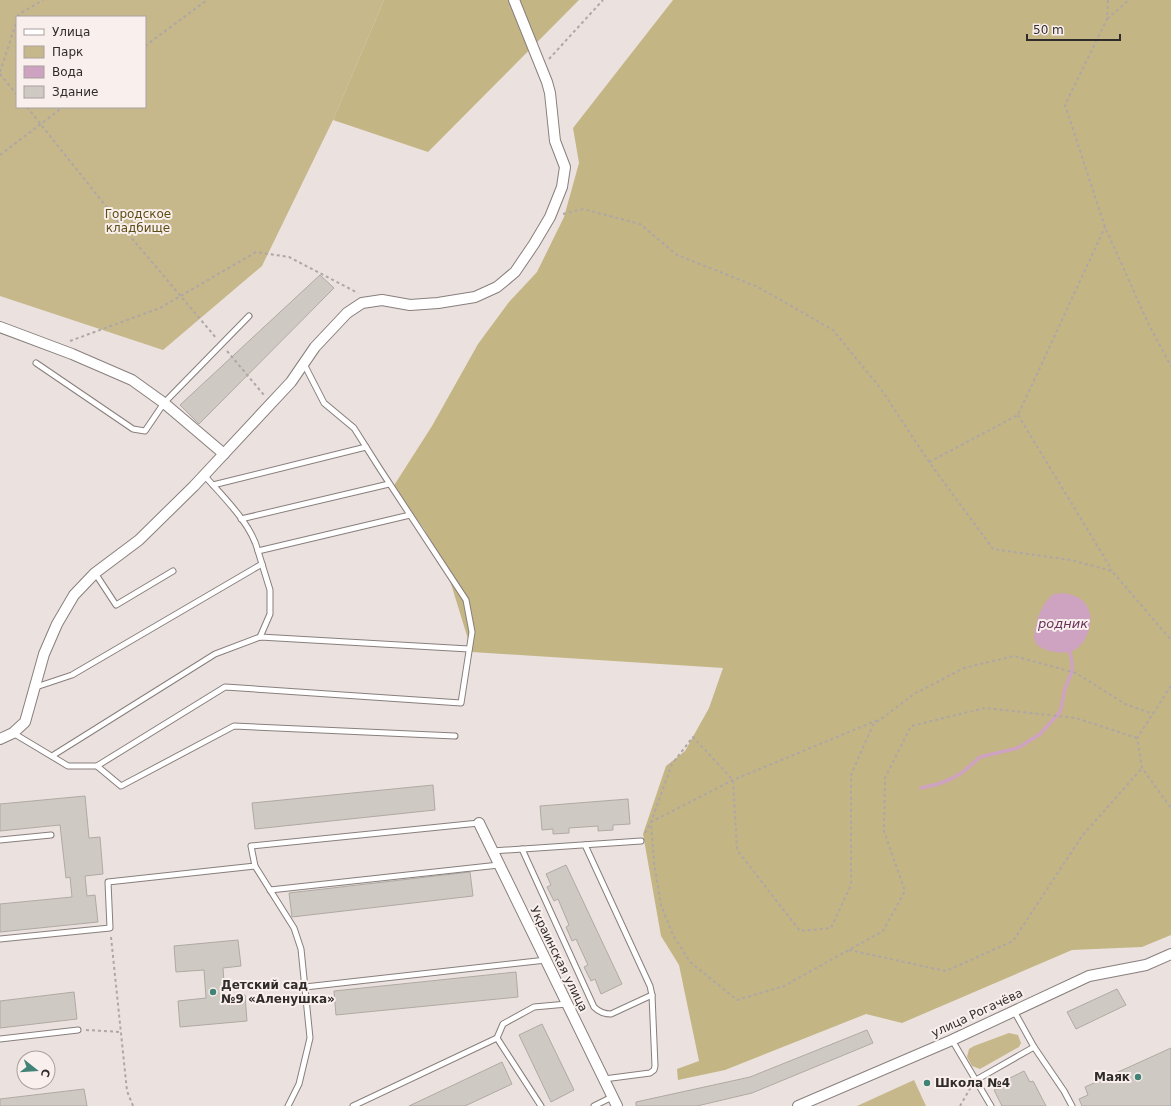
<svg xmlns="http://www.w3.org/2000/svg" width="1171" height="1106" font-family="'DejaVu Sans',sans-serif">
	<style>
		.green { fill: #c6b88a; fill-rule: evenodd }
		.forest { fill: #c4b585 }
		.water { fill: #cea2c1 }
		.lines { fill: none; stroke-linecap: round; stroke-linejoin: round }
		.stream { stroke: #cea2c1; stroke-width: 3.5 }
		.building { fill: #cfc9c3; stroke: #afa9a3 }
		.lane-casing { stroke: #887f7d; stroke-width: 7 }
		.street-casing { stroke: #887f7d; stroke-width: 12 }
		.path { stroke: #afa7a5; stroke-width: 2; stroke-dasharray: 3 3; stroke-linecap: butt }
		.lane { stroke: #fff; stroke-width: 5 }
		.street { stroke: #fff; stroke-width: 10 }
		.poi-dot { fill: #418477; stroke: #f9efed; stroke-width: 1.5 }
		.labels { text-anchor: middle; stroke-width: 4; stroke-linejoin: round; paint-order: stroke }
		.park-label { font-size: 12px; fill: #5e4e15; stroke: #f9efed }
		.street-label { font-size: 12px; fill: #302c2b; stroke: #f9efed }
		.poi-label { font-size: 12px; font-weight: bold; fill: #302c2b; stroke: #f9efed; text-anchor: start }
		.water-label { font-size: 13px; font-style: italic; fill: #69325b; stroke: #f9efed }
	</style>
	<rect width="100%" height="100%" fill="#ebe2df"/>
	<g class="green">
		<path d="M0,0H384L333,120L262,266L163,350L0,296ZM17,17H145V107H17Z"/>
		<path d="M1009,1033L1018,1035L1021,1043L1019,1047L980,1069L972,1066L967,1057L969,1049L974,1046Z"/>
		<path d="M914,1080L926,1106H857Z"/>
	</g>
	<g class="forest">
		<path d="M384,0H579L428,152L333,120Z"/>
		<path d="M673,0H1171V935L1142,947L1072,950L902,1023L866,1014L725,1070L678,1080L677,1069L699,1061L679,965L661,936L643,834L666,766L685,751L709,708L723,668L472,652L448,574L424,529L393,487L432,426L478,344L509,302L537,272L564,217L579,163L573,128Z"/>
	</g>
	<path class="water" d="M1064,593C1076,595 1087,600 1090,614C1093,627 1084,648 1070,652C1061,654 1038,651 1035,641C1033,636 1035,630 1036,625C1039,612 1044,603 1053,594Z"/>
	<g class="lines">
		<path class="stream" d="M921,788L938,784L951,779L963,772L980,757L1018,748L1040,734L1060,712L1065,689L1072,671V662L1070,652"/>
	</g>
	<g class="building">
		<path d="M320,275L334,288L199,424L180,405Z"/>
		<path d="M433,785L435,810L255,829L252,803Z"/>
		<path d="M85,796L89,838L100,837L103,874L85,876L87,896L95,895L98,922L0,932V904L72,897L70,877L66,878L60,825L0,831V804Z"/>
		<path d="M628,799L630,824L613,825V830L598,831V826L569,828V833L553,834V829L542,830L540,806Z"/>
		<path d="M566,865L622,984L601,994L595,979L591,981L584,967L588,965L576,939L572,941L566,927L569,925L558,899L554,901L547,887L551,885L546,874Z"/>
		<path d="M470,872L473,896L292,917L289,893Z"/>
		<path d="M238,940L241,966L223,968L225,997L245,995L247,1021L180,1027L178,1001L206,998L204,970L176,972L174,946Z"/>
		<path d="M516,972L518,997L336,1015L334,991Z"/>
		<path d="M1117,989L1126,1005L1076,1029L1067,1012Z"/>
		<path d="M74,992L77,1019L0,1028V1001Z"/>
		<path d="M542,1024L574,1090L551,1102L519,1035Z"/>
		<path d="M867,1030L873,1043L752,1093L697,1106H636V1102L750,1077Z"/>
		<path d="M1171,1048V1106H1082L1079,1099L1088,1095L1085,1087Z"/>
		<path d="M502,1062L512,1084L465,1106H409Z"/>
		<path d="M1024,1071L1030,1082L1033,1081L1046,1106H1002L994,1090L1005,1085L1004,1081Z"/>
		<path d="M84,1089L87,1106H0V1099Z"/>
	</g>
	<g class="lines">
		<defs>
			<g id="lane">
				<path d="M36,363L133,429L145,431L164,403L249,316"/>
				<path d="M204,475C223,497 251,523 258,551L410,515"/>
				<path d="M213,485L366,447"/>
				<path d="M241,519L389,484"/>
				<path d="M258,551L270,590V614L260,637"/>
				<path d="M95,573L116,605L173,571"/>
				<path d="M36,687L72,675L262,564"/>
				<path d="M13,733L68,766H97L121,786L234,726L455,736"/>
				<path d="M52,756L215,654L260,637L469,649"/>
				<path d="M97,766L225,687L461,703L472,632L466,600L380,469L354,428L324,403L304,364"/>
				<path d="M0,840L51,835"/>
				<path d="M585,845L650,986L652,995L655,1066L654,1070L650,1073L604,1079"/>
				<path d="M522,849L594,1007C599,1012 604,1014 611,1014L652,995"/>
				<path d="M492,851L641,841"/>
				<path d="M255,866L294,928L301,949L310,1038L299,1084L288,1106"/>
				<path d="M270,890L499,865"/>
				<path d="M0,939L110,928L108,882L255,866L251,846L479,823"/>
				<path d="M305,987L546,960"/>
				<path d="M1014,1011L1034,1047L1064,1091L1072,1106"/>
				<path d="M0,1039L78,1030"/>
				<path d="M952,1040L991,1106"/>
				<path d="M976,1080L1034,1047"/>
				<path d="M353,1106L497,1038"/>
				<path d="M541,1106L497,1038L503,1024L534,1007L567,1004"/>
				<path d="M594,1106L612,1097"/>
			</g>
			<g id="street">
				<path d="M0,327L72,354L132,380L164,403L224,454"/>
				<path d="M0,739L13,733L25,722L44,654L57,624L74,595L95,573L139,540L194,486L291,382L315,347L347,313L362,303L382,300L410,305L438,303L475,297L497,287L515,272L534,244L550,217L562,187L565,167L555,141L550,93L547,82L514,0"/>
				<path d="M479,823L617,1106"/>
				<path d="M798,1106L952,1040L1089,976L1146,965L1171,954"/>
			</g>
		</defs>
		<use href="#lane" class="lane-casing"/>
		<use href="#street" class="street-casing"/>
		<g class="path">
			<path d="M1108,0L1107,19L1065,105L1105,227L1149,325L1171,366"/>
			<path d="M18,17L19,14L43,0"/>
			<path d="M1107,19L1129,0"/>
			<path d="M145,46L207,0"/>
			<path d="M549,59L603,0"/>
			<path d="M0,72L17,20"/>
			<path d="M0,74L17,95"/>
			<path d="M27,107L124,229L217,339"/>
			<path d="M0,155L63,107"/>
			<path d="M563,214L583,209L640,224L677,255L758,287L833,330L881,389L929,462L993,549L1071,560L1112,571L1171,640"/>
			<path d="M70,341L160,308L256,252L289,257L358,293"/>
			<path d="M227,351L264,395"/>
			<path d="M1018,415L1112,570"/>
			<path d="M929,462L1018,415L1105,227"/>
			<path d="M1171,686L1137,738L1142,768L1171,808"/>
			<path d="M1137,738L1076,718L985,708L911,726L885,778L884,831L905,891L883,931L784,986L737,1000L690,962L673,935L661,905L654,862L651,822L672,764L693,737L733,780L737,850L800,931L831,928L851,885V775L873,725L914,694L964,668L1014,656L1076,673L1125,704L1153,714"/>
			<path d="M645,833L651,822L733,780L878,720"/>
			<path d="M111,937L127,1091L133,1106"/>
			<path d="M849,950L946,971L1013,941L1082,836L1142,768"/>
			<path d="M86,1030L121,1032"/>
			<path d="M960,1106L971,1087"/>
		</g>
		<use href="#lane" class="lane"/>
		<use href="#street" class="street"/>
	</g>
	<g class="poi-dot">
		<circle cx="213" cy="992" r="4"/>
		<circle cx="1138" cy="1077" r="4"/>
		<circle cx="927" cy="1083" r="4"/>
	</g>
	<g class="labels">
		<g class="park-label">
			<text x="138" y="218">Городское<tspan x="138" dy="14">кладбище</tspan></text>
		</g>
		<g class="street-label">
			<text transform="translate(559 959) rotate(64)" y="4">Украинская улица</text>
			<text transform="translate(977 1013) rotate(-25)" y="4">улица Рогачёва</text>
		</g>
		<g class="poi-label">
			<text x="221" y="989">Детский сад<tspan x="221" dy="14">№9 «Аленушка»</tspan></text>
			<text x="1130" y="1081" text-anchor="end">Маяк</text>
			<text x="935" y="1087">Школа №4</text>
		</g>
		<g class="water-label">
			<text x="1063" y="628">родник</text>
		</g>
	</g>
	<rect x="16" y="16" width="130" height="92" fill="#f9efed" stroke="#a9a19f"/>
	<rect x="24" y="29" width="20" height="6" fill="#ffffff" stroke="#a9a19f"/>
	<text x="52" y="36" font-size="12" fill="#302c2b">Улица</text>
	<rect x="24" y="46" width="20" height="12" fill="#c6b88a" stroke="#a9a19f"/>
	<text x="52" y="56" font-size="12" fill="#302c2b">Парк</text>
	<rect x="24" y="66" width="20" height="12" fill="#cea2c1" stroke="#a9a19f"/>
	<text x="52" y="76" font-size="12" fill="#302c2b">Вода</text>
	<rect x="24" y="86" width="20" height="12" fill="#cfc9c3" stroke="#a9a19f"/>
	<text x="52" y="96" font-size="12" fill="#302c2b">Здание</text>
	<g transform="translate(36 1070) rotate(107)"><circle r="19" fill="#f9efed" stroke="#a9a19f"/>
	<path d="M0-3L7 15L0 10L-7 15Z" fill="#418477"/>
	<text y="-6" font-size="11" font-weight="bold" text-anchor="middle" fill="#302c2b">С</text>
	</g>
	<path d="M1027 34v6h93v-6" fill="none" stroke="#302c2b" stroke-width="2"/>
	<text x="1033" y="34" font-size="12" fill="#302c2b" stroke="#f9efed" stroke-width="3" paint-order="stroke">50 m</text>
</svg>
